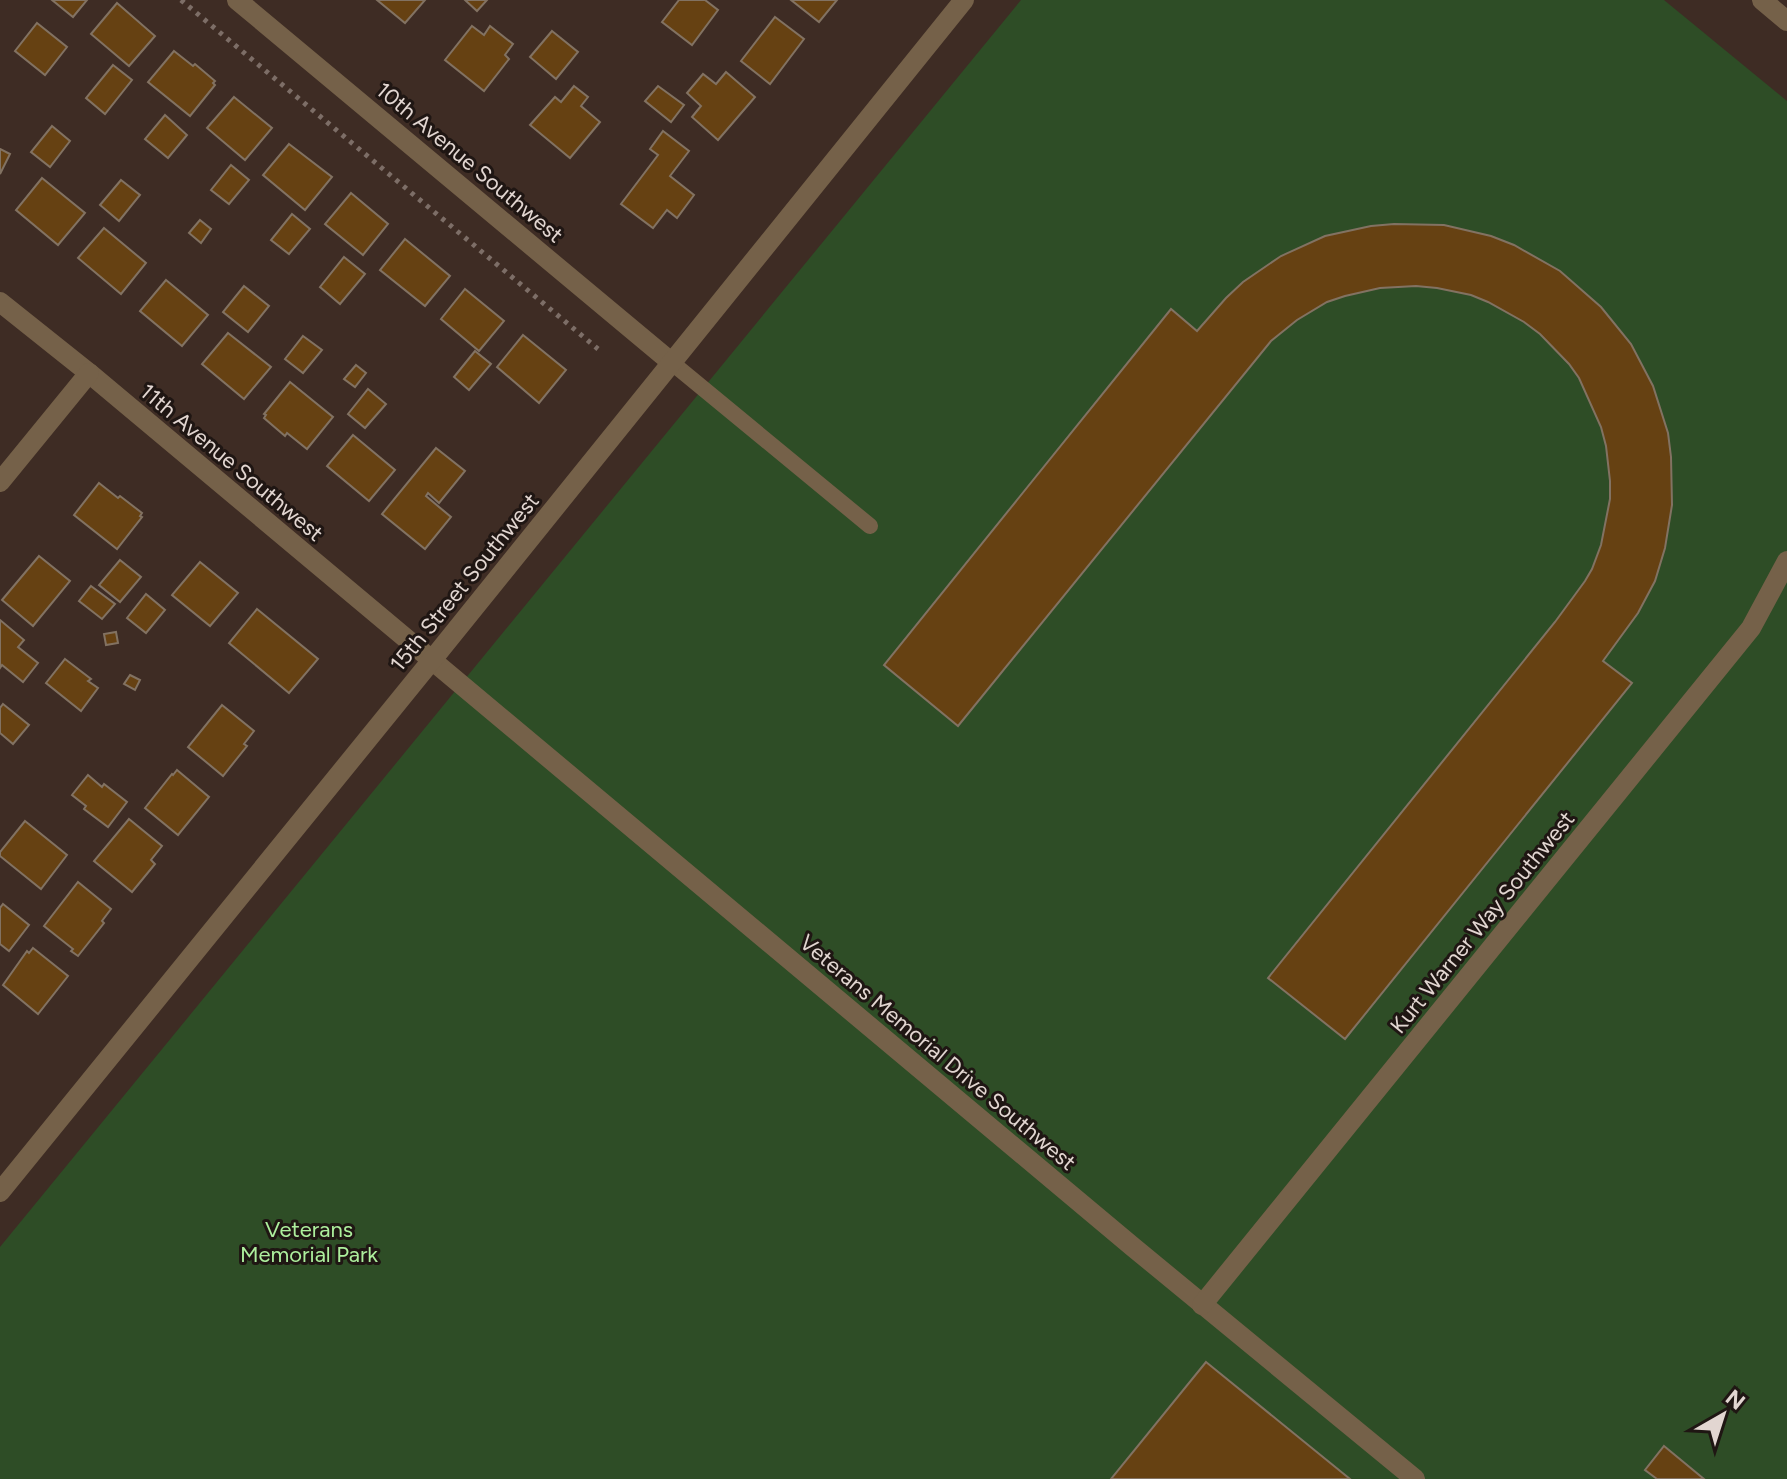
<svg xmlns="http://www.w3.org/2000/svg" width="1787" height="1479" font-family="Figtree,sans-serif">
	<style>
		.green { fill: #2e4d26 }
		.building { fill: #664112; stroke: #827262; stroke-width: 2 }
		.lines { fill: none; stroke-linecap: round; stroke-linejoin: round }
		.path { stroke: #7d6e67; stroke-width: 5; stroke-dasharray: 4 6; stroke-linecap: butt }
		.service { stroke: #756149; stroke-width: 16 }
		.minor { stroke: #756149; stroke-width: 20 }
		.tertiary { stroke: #756149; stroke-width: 20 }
		.labels { text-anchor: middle; stroke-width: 6; stroke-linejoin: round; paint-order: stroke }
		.street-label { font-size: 22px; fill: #e2d6d1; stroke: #1f1613 }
		.park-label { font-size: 22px; fill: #adef9d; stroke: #1f1613 }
	</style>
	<rect width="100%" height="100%" fill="#3e2c24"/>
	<path class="green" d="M1021,0H1664L1787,101V1479H0V1247Z"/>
	<g class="building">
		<path d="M52,0H87L73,17Z"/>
		<path d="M377,0H425L405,23Z"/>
		<path d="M465,0H487L477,11Z"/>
		<path d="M679,0H705L718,10L692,45L662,22Z"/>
		<path d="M791,0H837L819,22Z"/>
		<path d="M117,3L155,36L129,66L91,34Z"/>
		<path d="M775,17L804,39L770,84L741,61Z"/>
		<path d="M37,23L67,47L45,75L15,51Z"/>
		<path d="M472,26L484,35L490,26L513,44L505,55L509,59L484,91L445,60Z"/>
		<path d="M552,31L578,52L556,79L530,57Z"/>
		<path d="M174,51L193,66L195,64L215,81L213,83L215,85L190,116L148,82Z"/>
		<path d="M113,65L132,80L105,114L86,98Z"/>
		<path d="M726,72L755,97L718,140L692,117L701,106L687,93L703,74L716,84Z"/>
		<path d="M574,86L588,97L581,106L600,122L570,158L530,125L555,97L561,102Z"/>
		<path d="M658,86L684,105L671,122L645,101Z"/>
		<path d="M234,97L272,128L245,160L207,128Z"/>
		<path d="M165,115L187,135L168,158L145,139Z"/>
		<path d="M52,126L70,141L50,167L31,152Z"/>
		<path d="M663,131L689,151L670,176L694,195L677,218L667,210L653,228L621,204L658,155L650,149Z"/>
		<path d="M289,144L332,177L305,210L263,175Z"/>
		<path d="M0,149L10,154L0,174Z"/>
		<path d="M231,165L249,180L229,204L211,190Z"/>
		<path d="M42,178L85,213L58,245L16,210Z"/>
		<path d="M121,180L140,195L119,221L100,205Z"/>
		<path d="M351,193L388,224L363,255L325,224Z"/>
		<path d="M292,214L310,229L289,254L271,240Z"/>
		<path d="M200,220L211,229L201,243L189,233Z"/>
		<path d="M1394,224L1444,225L1491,236L1514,245L1560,271L1601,307L1631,344L1653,386L1668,433L1671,457L1672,505L1665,548L1655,581L1638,613L1603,661L1632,683L1345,1039L1268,978L1555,622L1585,581L1592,569L1601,545L1610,499V481L1606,446L1601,427L1579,378L1569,364L1540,334L1524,322L1488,302L1471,295L1437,288L1416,286L1380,288L1345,296L1327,302L1297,320L1271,341L958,726L884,665L1171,309L1197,331L1226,298L1243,282L1281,256L1325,236L1371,226Z"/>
		<path d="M104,228L146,263L121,294L78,258Z"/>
		<path d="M405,239L450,276L425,306L380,270Z"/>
		<path d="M344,257L365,274L340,304L320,287Z"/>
		<path d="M166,280L208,315L182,346L140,311Z"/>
		<path d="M244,286L269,306L248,332L223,312Z"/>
		<path d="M465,289L504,321L479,351L441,319Z"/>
		<path d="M228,333L271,367L244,399L202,364Z"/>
		<path d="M523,335L566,370L539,403L497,367Z"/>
		<path d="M303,336L322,350L303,373L285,359Z"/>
		<path d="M475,351L491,364L469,390L454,377Z"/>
		<path d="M356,365L366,373L355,387L344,379Z"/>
		<path d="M290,382L333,417L307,449L287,433L285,436L264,418L266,415L264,414Z"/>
		<path d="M368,389L386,404L365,428L348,414Z"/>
		<path d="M353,435L395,470L369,501L327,466Z"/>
		<path d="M436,448L465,471L439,503L428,493L426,496L451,517L425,549L382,514Z"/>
		<path d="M99,483L118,498L120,496L142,513L140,516L142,517L117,549L74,515Z"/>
		<path d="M39,556L70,581L33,626L2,600Z"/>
		<path d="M120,560L141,577L120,602L99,585Z"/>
		<path d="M200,562L238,593L210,626L172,595Z"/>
		<path d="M91,586L115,604L102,619L79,601Z"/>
		<path d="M146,594L165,610L146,633L127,618Z"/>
		<path d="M257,609L318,659L289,693L229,643Z"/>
		<path d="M0,620L24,640L18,647L38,663L23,682L2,665L0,668Z"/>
		<path d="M116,632L118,643L106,645L104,634Z"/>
		<path d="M65,659L91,679L88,681L98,688L81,711L46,683Z"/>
		<path d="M130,675L140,680L135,690L124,684Z"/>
		<path d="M3,704L29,725L13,744L0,733V708Z"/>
		<path d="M222,705L254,731L244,744L247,746L223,776L188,747Z"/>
		<path d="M177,770L209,797L178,835L145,808L172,774L173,775Z"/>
		<path d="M88,775L102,787L104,784L127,802L108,827L84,809L86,806L72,795Z"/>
		<path d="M129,819L162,846L151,860L155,864L132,892L94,861Z"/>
		<path d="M25,821L67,855L41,889L0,856V852Z"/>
		<path d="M78,882L111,909L102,921L104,923L78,956L71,951L73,949L44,926Z"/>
		<path d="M3,904L29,925L9,951L0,944V908Z"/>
		<path d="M33,948L68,976L38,1014L3,985L27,951L29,953Z"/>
		<path d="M1206,1362L1350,1479H1111Z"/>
		<path d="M1664,1446L1704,1479H1657L1645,1470Z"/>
	</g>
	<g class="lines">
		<path class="path" d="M181,0L598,349"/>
		<path class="service" d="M671,362L870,526"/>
		<g class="minor">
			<path d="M237,0L671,362"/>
			<path d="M0,302L89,373L1133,1247L1415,1479"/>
			<path d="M0,482L89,373"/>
			<path d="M1202,1305L1751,628L1787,561"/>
		</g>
		<g class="tertiary">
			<path d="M1762,0L1787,21"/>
			<path d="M0,1192L432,660L964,0"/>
		</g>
	</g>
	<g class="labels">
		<g class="street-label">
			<text transform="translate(470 162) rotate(40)" y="8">10th Avenue Southwest</text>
			<text transform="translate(232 462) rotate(40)" y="8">11th Avenue Southwest</text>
			<text transform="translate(464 582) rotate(-51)" y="8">15th Street Southwest</text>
			<text transform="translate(1482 922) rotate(-51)" y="8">Kurt Warner Way Southwest</text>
			<text transform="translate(938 1052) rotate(40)" y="8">Veterans Memorial Drive Southwest</text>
		</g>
		<g class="park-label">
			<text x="309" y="1237">Veterans<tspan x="309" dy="25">Memorial Park</tspan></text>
		</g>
	</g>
	<g transform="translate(1723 1415) rotate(39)" stroke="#1f1613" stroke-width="6" paint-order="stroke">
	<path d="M0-6L14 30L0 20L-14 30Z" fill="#e2d6d1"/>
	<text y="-12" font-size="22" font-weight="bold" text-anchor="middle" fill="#e2d6d1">N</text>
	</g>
</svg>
